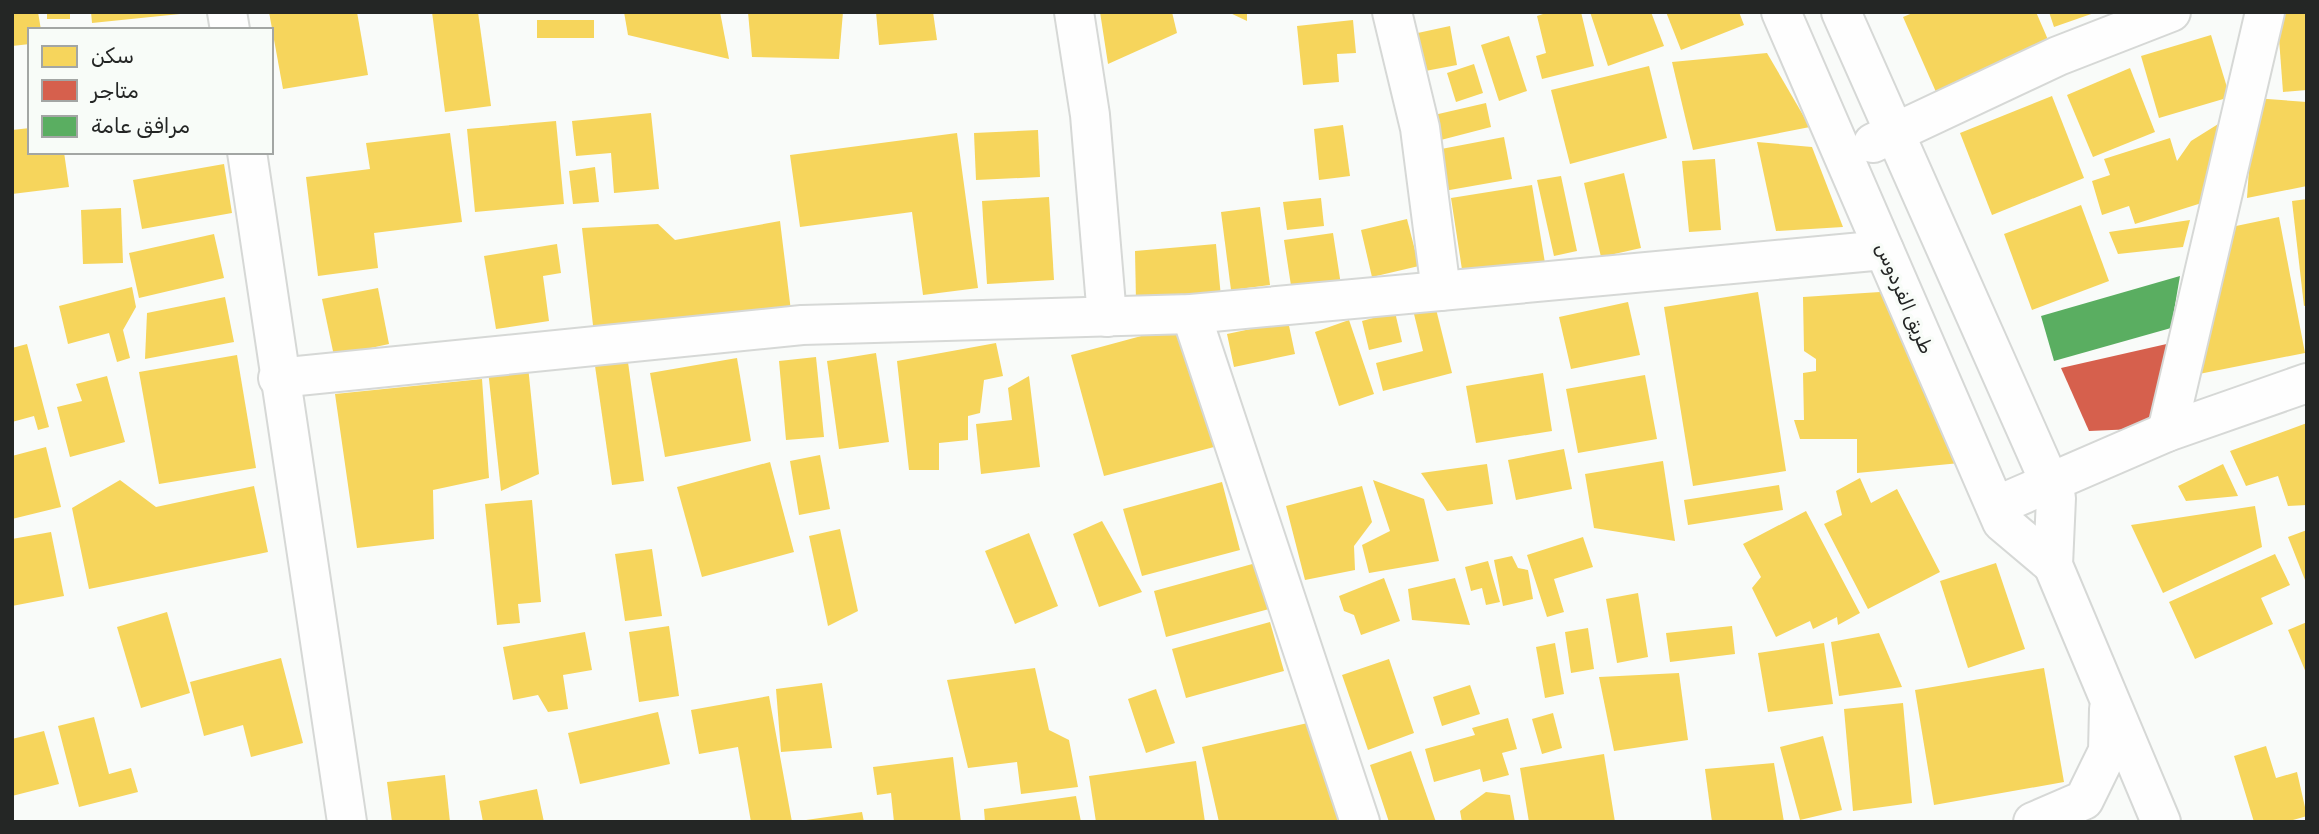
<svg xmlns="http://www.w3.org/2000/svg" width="2319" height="834" font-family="Rubik,'Noto Sans Arabic',sans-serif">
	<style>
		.homes { fill: #f6d55c }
		.shops { fill: #d6604d }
		.public { fill: #5aae61 }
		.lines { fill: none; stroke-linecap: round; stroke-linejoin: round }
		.minor-casing { stroke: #d6d8d6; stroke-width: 42 }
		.minor { stroke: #fefefe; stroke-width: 38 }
		.labels { text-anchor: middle; stroke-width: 7; stroke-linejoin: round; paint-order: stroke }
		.street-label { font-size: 19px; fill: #242625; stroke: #f8fcf8 }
	</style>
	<rect width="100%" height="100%" fill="#f9fbf9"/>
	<g class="homes">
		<path d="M12,12H38L41,30H30V44L12,46Z"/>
		<rect x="47" y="12" width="23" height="7"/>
		<path d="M91,12H180V14L92,23Z"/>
		<path d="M269,12H357L368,75L283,89Z"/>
		<path d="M432,12H478L491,106L445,112Z"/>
		<path d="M624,12H720L729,59L628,35Z"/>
		<path d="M748,12H843L839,59L752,57Z"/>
		<path d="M876,12H933L937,40L879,45Z"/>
		<path d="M1100,12H1172L1177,33L1108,64Z"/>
		<path d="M1228,12H1247V21Z"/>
		<path d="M1549,12H1581L1594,66L1542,79L1536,56L1546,53L1537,16Z"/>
		<path d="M1590,12H1651L1664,46L1608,66Z"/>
		<path d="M1666,12H1739L1744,25L1681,50Z"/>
		<path d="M1915,12H2036L2049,42L1936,92L1903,17Z"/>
		<path d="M2049,12H2094V13L2054,27Z"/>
		<path d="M2277,12H2307V90L2283,92Z"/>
		<rect x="537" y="20" width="57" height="18"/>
		<path d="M1353,20L1356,53L1337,54L1339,82L1303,85L1297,26Z"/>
		<path d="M1450,26L1457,65L1420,72L1413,34Z"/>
		<path d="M2211,35L2230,97L2159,118L2141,56Z"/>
		<path d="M1509,36L1527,91L1499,101L1481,45Z"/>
		<path d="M1767,53L1810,127L1693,150L1672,62Z"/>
		<path d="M1474,64L1483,93L1456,102L1447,73Z"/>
		<path d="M1649,66L1667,138L1570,164L1551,90Z"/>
		<path d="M2130,68L2155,132L2093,157L2067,95Z"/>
		<path d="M2052,96L2084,178L1992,215L1960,133Z"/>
		<path d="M2254,98L2307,102V186L2247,198Z"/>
		<path d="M1486,103L1491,127L1437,141L1434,115Z"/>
		<path d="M651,113L659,189L614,193L611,153L576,156L572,121Z"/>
		<path d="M556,121L564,204L475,212L467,129Z"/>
		<path d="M2223,121L2208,201L2135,224L2129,206L2102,215L2092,181L2110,175L2104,159L2170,138L2177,161L2191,141Z"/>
		<path d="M1343,125L1350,176L1319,180L1314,129Z"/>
		<path d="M30,128V152H64L69,187L12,194V130Z"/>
		<path d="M1038,130L1040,177L976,180L974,133Z"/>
		<path d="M450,133L462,222L374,233L378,268L318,276L306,177L370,169L366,143Z"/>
		<path d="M957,133L978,288L923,295L912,212L800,227L790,155Z"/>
		<path d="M1504,137L1512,179L1444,191L1436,150Z"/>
		<path d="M1757,142L1812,147L1843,227L1776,231Z"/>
		<path d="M1715,159L1721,230L1689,232L1682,161Z"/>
		<path d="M224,164L232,213L142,229L133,180Z"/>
		<path d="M595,167L599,202L573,204L569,171Z"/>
		<path d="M1624,173L1641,248L1601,257L1584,183Z"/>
		<path d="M1561,176L1577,251L1554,256L1537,180Z"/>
		<path d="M1532,185L1545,263L1463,276L1451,198Z"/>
		<path d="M1049,197L1054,280L987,284L982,201Z"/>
		<path d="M1321,198L1324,226L1287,230L1283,202Z"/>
		<path d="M2307,199V305L2304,306L2292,201Z"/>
		<path d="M2081,205L2109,281L2032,310L2004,234Z"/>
		<path d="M1260,207L1270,285L1231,290L1221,212Z"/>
		<path d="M121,208L123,263L83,264L81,210Z"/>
		<path d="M2279,217L2305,353L2199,374L2236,226Z"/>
		<path d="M1407,219L1419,266L1372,277L1361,230Z"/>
		<path d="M2190,220L2183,247L2118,254L2109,232Z"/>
		<path d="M780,221L791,311L594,334L582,228L658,224L675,240Z"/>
		<path d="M1333,233L1341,285L1292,292L1284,240Z"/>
		<path d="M214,234L224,278L139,298L129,253Z"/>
		<path d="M557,244L561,273L543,276L549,321L496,329L484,256Z"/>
		<path d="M1216,244L1221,297L1136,301L1135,251Z"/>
		<path d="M132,287L136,307L123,330L130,358L117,362L109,333L68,344L59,306Z"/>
		<path d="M378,288L389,344L334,356L322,299Z"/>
		<path d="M1758,292L1786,471L1693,486L1664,307Z"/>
		<path d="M1880,292L1960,463L1857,473V439H1800L1794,420H1804L1803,373L1816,371V359L1804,351L1803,297Z"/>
		<path d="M225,297L234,342L145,359L147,313Z"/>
		<path d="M1628,302L1640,355L1571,369L1559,317Z"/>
		<path d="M1436,309L1452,373L1383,391L1376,363L1423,351L1414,314Z"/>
		<path d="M1395,312L1402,342L1369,350L1362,321Z"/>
		<path d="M1349,320L1374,394L1339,406L1315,332Z"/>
		<path d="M1288,321L1295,354L1234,367L1227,334Z"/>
		<path d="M1182,325L1214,447L1104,476L1071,355Z"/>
		<path d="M996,343L1003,376L984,380L980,413L968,416V440L939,443V470H909L897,361Z"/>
		<path d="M27,344L49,427L38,430L34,416L12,422V348Z"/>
		<path d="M876,353L889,442L839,449L827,361Z"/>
		<path d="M237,355L256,468L159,484L139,372Z"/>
		<path d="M816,357L824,437L786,440L779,361Z"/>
		<path d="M737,358L751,441L665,457L650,373Z"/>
		<path d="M628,362L644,481L612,485L595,366Z"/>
		<path d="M528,366L539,474L501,491L488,370Z"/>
		<path d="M1543,373L1552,431L1476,443L1466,386Z"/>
		<path d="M1645,375L1657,439L1578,453L1566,389Z"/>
		<path d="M107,376L125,442L70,457L57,407L82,401L76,384Z"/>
		<path d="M1029,376L1040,467L981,474L976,424L1012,420L1008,388Z"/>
		<path d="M482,379L489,478L433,490L434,539L357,548L335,394Z"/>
		<path d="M2307,423V505L2288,506L2278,476L2246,486L2230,451Z"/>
		<path d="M46,447L61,507L12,519V456Z"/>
		<path d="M1564,449L1572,489L1516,500L1508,460Z"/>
		<path d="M820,455L830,509L799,515L790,461Z"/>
		<path d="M1663,461L1675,541L1594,528L1585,474Z"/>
		<path d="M770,462L794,552L702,577L677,487Z"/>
		<path d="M1487,464L1493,504L1447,511L1421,473Z"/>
		<path d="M2223,464L2238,496L2186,501L2178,486Z"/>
		<path d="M1860,478L1871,503L1897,489L1940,572L1868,609L1824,524L1842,515L1836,491Z"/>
		<path d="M120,480L156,507L254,486L268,552L89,589L72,508Z"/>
		<path d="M1373,480L1424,499L1439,561L1369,573L1362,545L1390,531Z"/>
		<path d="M1222,482L1240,550L1142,576L1123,509Z"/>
		<path d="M1779,485L1783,510L1688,525L1684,500Z"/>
		<path d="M1362,486L1372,522L1354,546L1355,570L1305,580L1286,506Z"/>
		<path d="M532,500L541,602L518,604L520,623L497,625L485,504Z"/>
		<path d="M2255,506L2262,547L2163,593L2131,525Z"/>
		<path d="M1806,511L1860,613L1838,625L1837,617L1813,629L1810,621L1776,637L1752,588L1761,577L1743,544Z"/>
		<path d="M1102,521L1142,592L1099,607L1073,534Z"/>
		<path d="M840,529L858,611L828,626L809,536Z"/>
		<path d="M2307,530V585L2288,537Z"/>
		<path d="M51,532L64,596L12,606V539Z"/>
		<path d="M1029,533L1058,606L1015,624L985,551Z"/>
		<path d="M1583,537L1593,567L1554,579L1564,612L1547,617L1527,555Z"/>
		<path d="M652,549L662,616L625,621L615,554Z"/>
		<path d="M2275,554L2290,585L2261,598L2273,624L2195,659L2169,602Z"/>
		<path d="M1512,556L1518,568L1528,570L1533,599L1503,606L1494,560Z"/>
		<path d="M1488,561L1500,602L1486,605L1482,588L1471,591L1465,567Z"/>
		<path d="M1256,563L1269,609L1166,637L1154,591Z"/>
		<path d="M1996,563L2025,649L1968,668L1940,581Z"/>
		<path d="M1384,578L1400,621L1361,635L1354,615L1344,611L1339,596Z"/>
		<path d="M1455,578L1470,625L1412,620L1408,589Z"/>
		<path d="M1638,593L1648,657L1617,663L1606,599Z"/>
		<path d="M167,612L190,693L141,708L117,627Z"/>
		<path d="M1270,622L1284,671L1186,698L1172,649Z"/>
		<path d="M2307,622V675L2288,630Z"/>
		<path d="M669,626L679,696L639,702L629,632Z"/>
		<path d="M1732,626L1735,654L1670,662L1666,633Z"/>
		<path d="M1588,628L1594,669L1571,673L1565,632Z"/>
		<path d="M585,632L592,670L563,675L568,709L548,712L538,695L513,700L503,647Z"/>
		<path d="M1879,633L1902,687L1839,696L1831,642Z"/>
		<path d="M1555,643L1564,694L1545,698L1536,647Z"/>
		<path d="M1824,643L1833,704L1768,712L1758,653Z"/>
		<path d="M281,658L303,743L251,757L243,725L204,736L190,682Z"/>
		<path d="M1389,659L1414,733L1368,750L1342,675Z"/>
		<path d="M1035,668L1049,730L1069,740L1078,787L1021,794L1017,762L968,768L947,680Z"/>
		<path d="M2044,668L2064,782L1934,805L1915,690Z"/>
		<path d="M1679,673L1688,740L1614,751L1599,677Z"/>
		<path d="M822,683L832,748L781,752L776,689Z"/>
		<path d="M1470,685L1480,714L1442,726L1433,697Z"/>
		<path d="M1156,689L1175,743L1146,753L1128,699Z"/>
		<path d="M769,696L792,822H751L738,747L699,754L691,710Z"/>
		<path d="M1903,703L1912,803L1853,811L1844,709Z"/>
		<path d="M658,712L670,764L580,784L568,733Z"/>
		<path d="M1553,713L1562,748L1542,754L1532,719Z"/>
		<path d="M94,717L109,774L131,768L138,792L79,807L58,726Z"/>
		<path d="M1508,718L1517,749L1502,753L1509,775L1483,782L1480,769L1434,782L1425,749L1475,735L1472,728Z"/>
		<path d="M1321,720L1344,822H1219L1202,747Z"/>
		<path d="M44,731L59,784L12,796V739Z"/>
		<path d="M1823,736L1842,810L1800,820L1780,747Z"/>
		<path d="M2266,746L2276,778L2297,772L2307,816L2286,822H2254L2234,756Z"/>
		<path d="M1411,751L1436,822H1389L1370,765Z"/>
		<path d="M1604,754L1615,822H1529L1520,768Z"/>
		<path d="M953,757L961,822H894L891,793L877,795L873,767Z"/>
		<path d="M1196,761L1205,822H1096L1089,776Z"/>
		<path d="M1774,763L1784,822H1712L1705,769Z"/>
		<path d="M445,775L450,822H392L387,782Z"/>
		<path d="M537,789L544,822H483L479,801Z"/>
		<path d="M1486,792L1510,795L1515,822H1462L1460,811Z"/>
		<path d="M1076,796L1081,822H985L984,809Z"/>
		<path d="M862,812L864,822H806V820Z"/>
	</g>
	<path class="shops" d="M2171,343L2158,428L2089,431L2061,368Z"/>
	<path class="public" d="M2180,276L2171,328L2054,361L2041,316Z"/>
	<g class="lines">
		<defs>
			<g id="minor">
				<path d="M227,12L230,30"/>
				<path d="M1074,12L1090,115L1107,317"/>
				<path d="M1392,12L1420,128L1441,291"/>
				<path d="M1781,12L2002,522L2053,565"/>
				<path d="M1841,12L2050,483L2056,498L2053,565L2161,822"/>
				<path d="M1873,143L2058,56L2171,12"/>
				<path d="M247,152L347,822"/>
				<path d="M1191,314L1360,822"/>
				<path d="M278,378L802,325L1191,314L1884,250"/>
				<path d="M2167,432L2265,12"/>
				<path d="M1996,506L2167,432L2307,383"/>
				<path d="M2033,822L2084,800L2108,751L2109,709"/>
			</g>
		</defs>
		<use href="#minor" class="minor-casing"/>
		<use href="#minor" class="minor"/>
	</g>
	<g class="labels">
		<g class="street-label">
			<text transform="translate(1905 298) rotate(67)" y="7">طريق الفردوس</text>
		</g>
	</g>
	<rect width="2319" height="834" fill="none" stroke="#242625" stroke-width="28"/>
	<rect x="28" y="28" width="245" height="126" fill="#f8fcf8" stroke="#a3a6a4" stroke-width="2"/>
	<rect x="42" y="46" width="35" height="21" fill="#f6d55c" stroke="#a3a6a4" stroke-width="2"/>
	<text x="91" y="63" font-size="21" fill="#242625">سكن</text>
	<rect x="42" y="80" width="35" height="21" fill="#d6604d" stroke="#a3a6a4" stroke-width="2"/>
	<text x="91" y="98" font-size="21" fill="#242625">متاجر</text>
	<rect x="42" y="116" width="35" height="21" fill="#5aae61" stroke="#a3a6a4" stroke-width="2"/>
	<text x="91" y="133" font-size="21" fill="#242625">مرافق عامة</text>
</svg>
